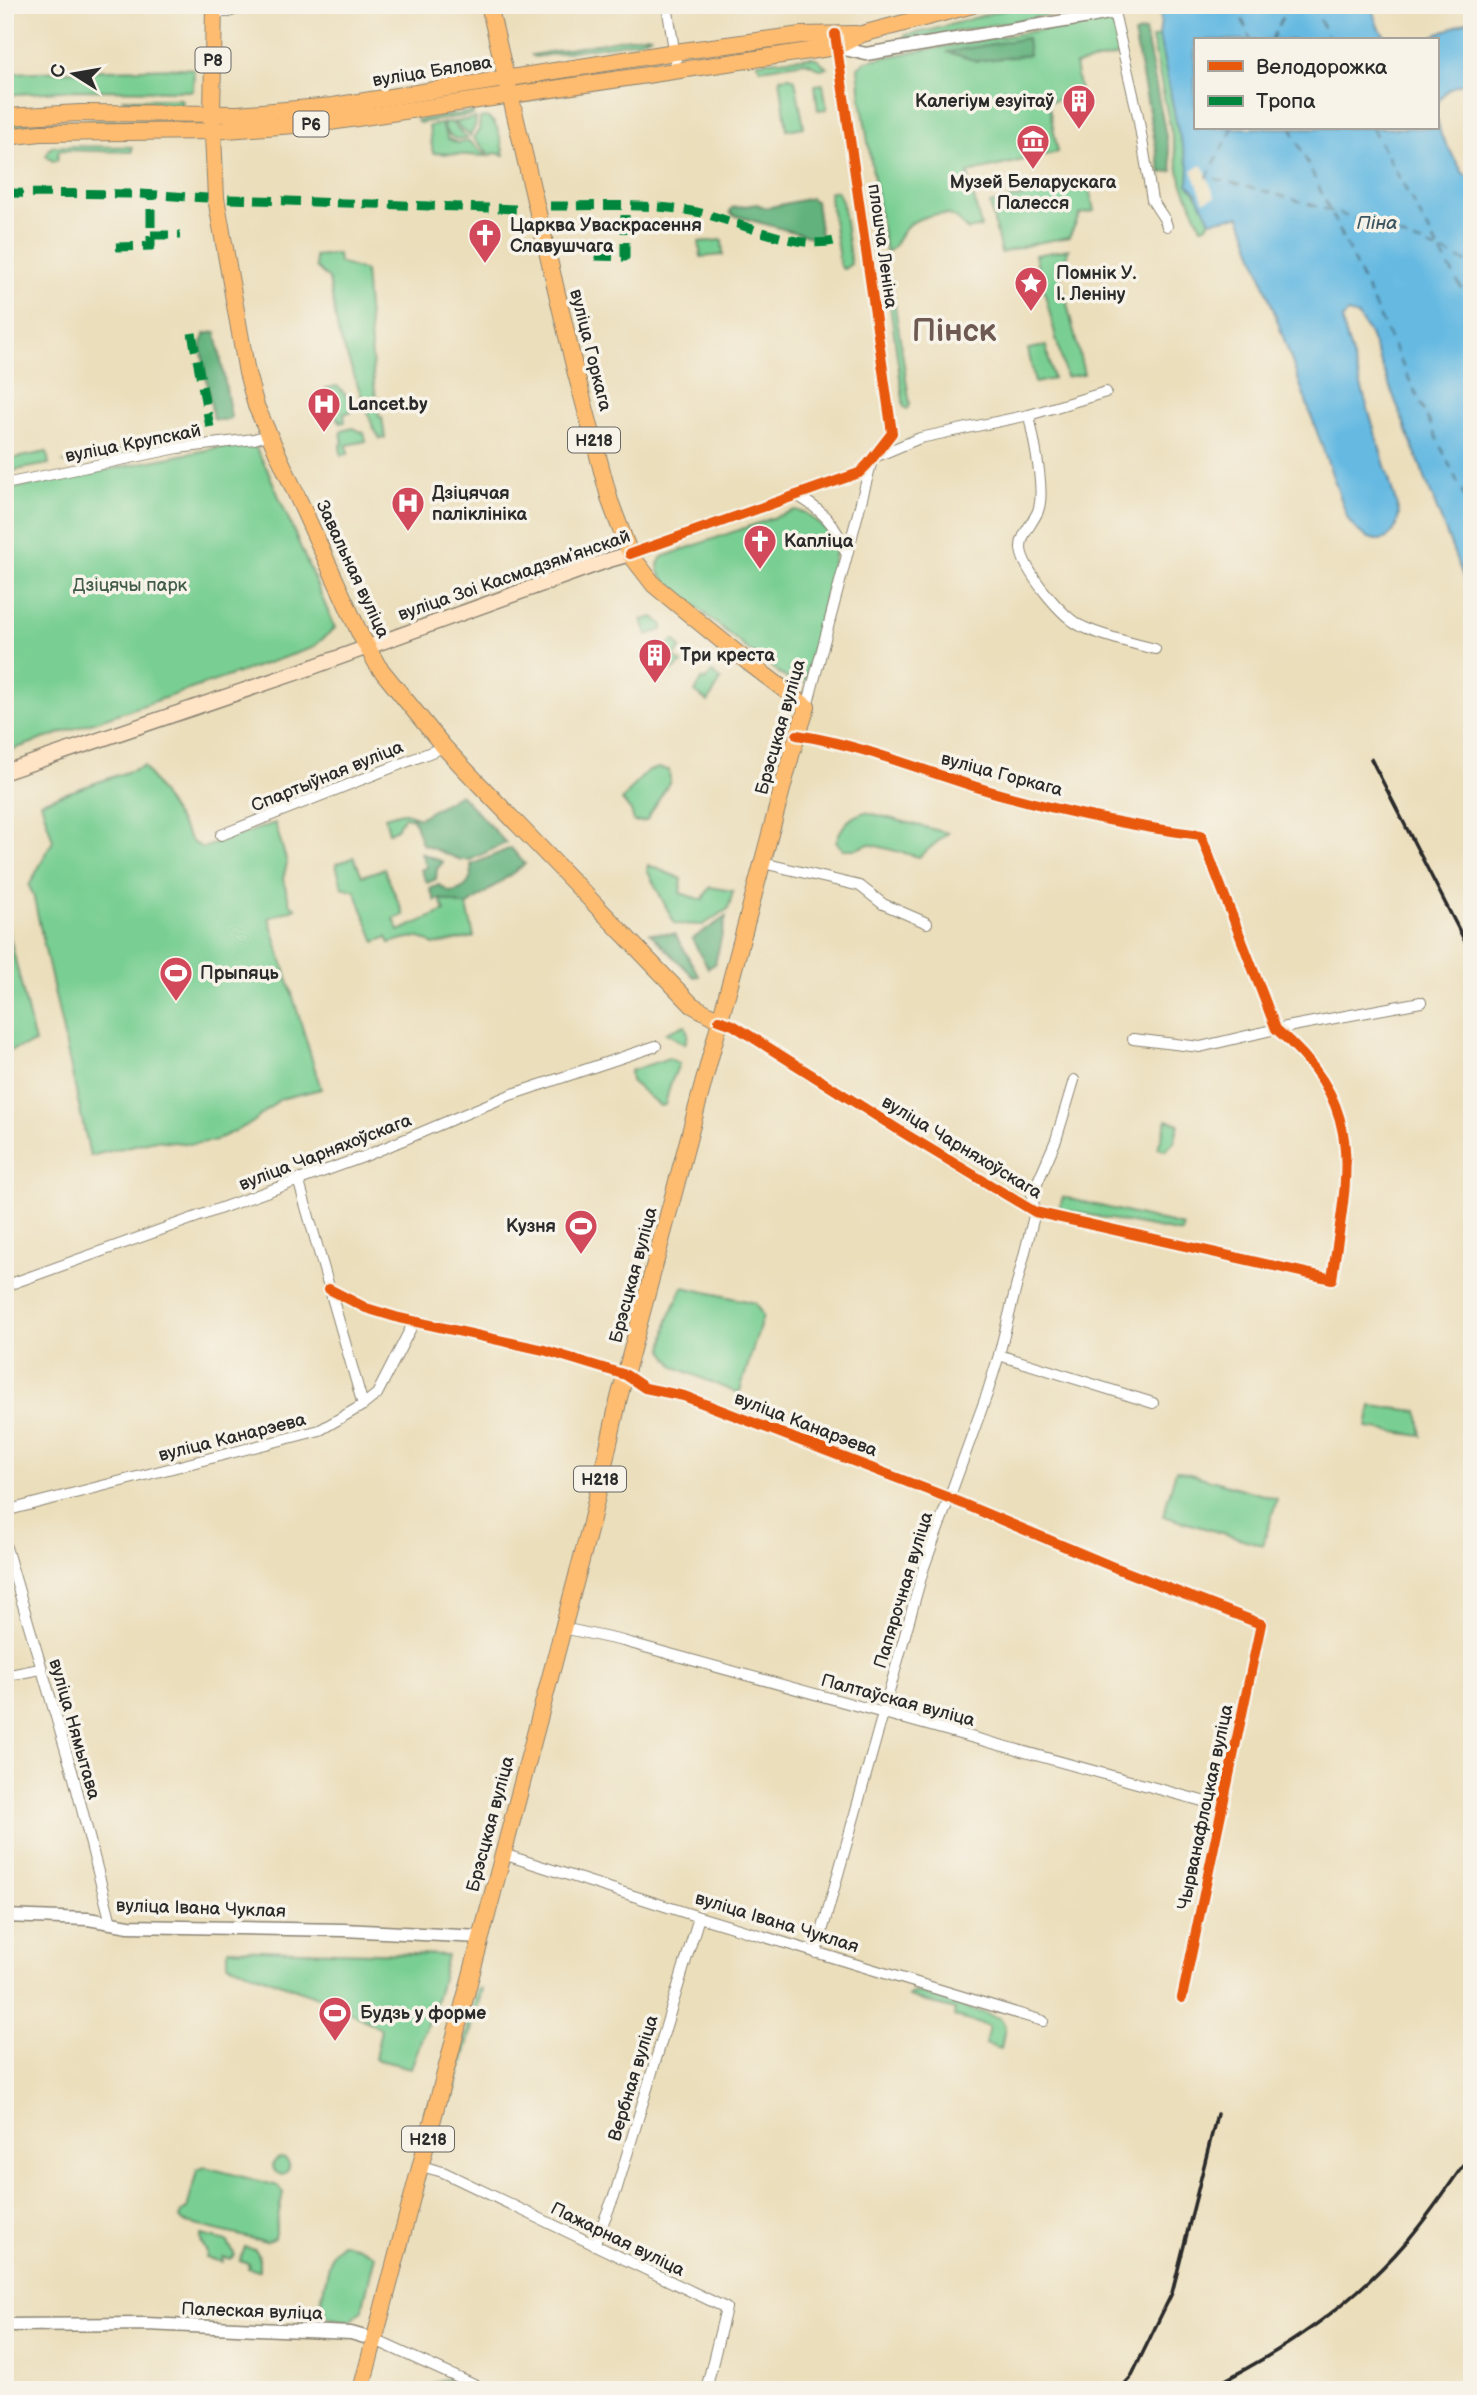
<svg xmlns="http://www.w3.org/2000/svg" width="1477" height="2395" font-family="'Balsamiq Sans',sans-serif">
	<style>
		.green { fill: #79cf93; stroke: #527d5f; stroke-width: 2 }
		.forest { fill: #62b27d; stroke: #466e54; stroke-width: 2 }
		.water { fill: #66bae2; stroke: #487286; stroke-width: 2 }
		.pier { fill: #ebdebb }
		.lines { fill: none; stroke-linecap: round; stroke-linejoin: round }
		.ferry { stroke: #3d5662; stroke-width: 2; stroke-dasharray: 9 7; stroke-linecap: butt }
		.minor-casing { stroke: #8b8473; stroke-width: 12 }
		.tertiary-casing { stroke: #8b8473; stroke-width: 15 }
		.secondary-casing { stroke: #8b8473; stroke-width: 17 }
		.primary-casing { stroke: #8b8473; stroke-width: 18 }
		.minor { stroke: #fff; stroke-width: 10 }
		.tertiary { stroke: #fff; stroke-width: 12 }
		.secondary { stroke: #ffe4c6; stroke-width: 14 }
		.primary { stroke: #febc70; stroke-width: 16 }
		.rail { stroke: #2b2b2b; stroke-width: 3.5 }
		.quiet { stroke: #00873e; stroke-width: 9; stroke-dasharray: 18 9; stroke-linecap: butt }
		.cycleway-casing { stroke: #f7f3e8; stroke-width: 15 }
		.cycleway { stroke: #e8590c; stroke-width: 10 }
		.labels { text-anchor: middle; stroke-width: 7; stroke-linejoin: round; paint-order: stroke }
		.shield { fill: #f7f3e8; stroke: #686764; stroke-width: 2 }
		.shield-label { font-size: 16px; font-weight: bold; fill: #2b2b2b }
		.street-label { font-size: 18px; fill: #2b2b2b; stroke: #f7f3e8 }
		.poi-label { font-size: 18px; font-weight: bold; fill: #2b2b2b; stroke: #f7f3e8; text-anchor: start }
		.park-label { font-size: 18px; fill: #425c4a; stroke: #f7f3e8 }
		.water-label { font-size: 19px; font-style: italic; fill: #3d5662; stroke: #f7f3e8 }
		.town-label { font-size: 32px; font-weight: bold; fill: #6e5a53; stroke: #f7f3e8 }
	</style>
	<rect width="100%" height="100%" fill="#f7f3e8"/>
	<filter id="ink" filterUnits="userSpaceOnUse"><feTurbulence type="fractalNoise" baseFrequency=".0143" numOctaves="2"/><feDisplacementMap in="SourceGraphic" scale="14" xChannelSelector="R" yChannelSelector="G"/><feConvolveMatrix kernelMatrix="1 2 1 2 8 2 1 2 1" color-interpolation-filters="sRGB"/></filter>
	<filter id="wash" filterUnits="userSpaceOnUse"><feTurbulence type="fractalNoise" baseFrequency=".00686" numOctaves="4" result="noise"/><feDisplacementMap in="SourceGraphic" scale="28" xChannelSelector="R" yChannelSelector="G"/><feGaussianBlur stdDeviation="1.57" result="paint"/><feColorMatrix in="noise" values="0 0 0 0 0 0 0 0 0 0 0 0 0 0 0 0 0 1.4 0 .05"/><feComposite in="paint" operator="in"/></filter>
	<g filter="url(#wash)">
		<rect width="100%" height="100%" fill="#ebdebb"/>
		<g class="green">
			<path d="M1020,5H1107L906,40L905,35L932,30Z"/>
			<path d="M1104,19L1109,20L1115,28L1121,55L1075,65L1080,92L1079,95L1048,102L1058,152L968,173L981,227L968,230C964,227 960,221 956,218C940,209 913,218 903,231C897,240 895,248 886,253L861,99L858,67L866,61L885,57Z"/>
			<path d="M647,35L650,36L639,41L535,57L532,55Z"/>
			<path d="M1159,36L1178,131L1189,167L1188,184C1198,194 1205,207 1210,221L1206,226L1201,227L1181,180L1152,38Z"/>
			<path d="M813,40V44L708,59V56Z"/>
			<path d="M812,57L818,59L827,68L819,69L811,64L805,62L761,69L757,62Z"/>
			<path d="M655,62V66L538,84L537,80Z"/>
			<path d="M178,68L194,69L193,91L73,90L5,95V73Z"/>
			<path d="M790,77L795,80L804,127L787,130L780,78Z"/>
			<path d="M823,84L827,109L818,110L815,85Z"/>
			<path d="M121,99H181L182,102L181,105L149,104Z"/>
			<path d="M473,112V115L419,123L417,120Z"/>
			<path d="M485,117C500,121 500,141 504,155L495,153L490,155L473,138L479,130L480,118Z"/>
			<path d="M476,118L475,126L470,136L454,122Z"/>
			<path d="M96,120L181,122L183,124L181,127L96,124L5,128V124Z"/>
			<path d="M451,122L467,138C455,142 445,135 443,123Z"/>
			<path d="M441,124L448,139L458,143L469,141L487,156L433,153L429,126Z"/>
			<path d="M54,146L132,147V152L59,150L57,161H53L46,156L50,148Z"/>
			<path d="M1089,187L1094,211L1080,214L1069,237L1036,243L1001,253L990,204L1041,192L1044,196Z"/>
			<path d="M837,191L842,201L851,264L844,269L840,266L829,192Z"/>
			<path d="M722,240L723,255L701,257L699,242Z"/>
			<path d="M1069,249L1060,274L1084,374L1066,377L1035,255Z"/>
			<path d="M338,254L339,263L365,271L374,384L379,417H382L385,438L380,439L373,427L338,332L329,279L316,267L315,256Z"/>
			<path d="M886,276L891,279L910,405L907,409L904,407Z"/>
			<path d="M1046,346L1053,379L1035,383L1028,349Z"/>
			<path d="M337,386C344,393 352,400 352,411L344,414L345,422L340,423V419H337L335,409L325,411L323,400L327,399L326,388Z"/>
			<path d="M353,428L364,433L366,441L347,445L348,454L341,455L340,445L343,444L341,431Z"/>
			<path d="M252,441L268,471L335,628L312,648L5,752V490Z"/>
			<path d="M151,443L152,449L70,465L64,462Z"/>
			<path d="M47,452L49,464L5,472V460Z"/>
			<path d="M795,510L806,513L827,530L835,553L807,674L804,682L794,684L746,648L666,582L659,572L658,564L662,557Z"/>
			<path d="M654,617L663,625L662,630L647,635L642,620Z"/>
			<path d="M674,640L681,648L674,657L682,663L672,671L659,659L658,655Z"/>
			<path d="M712,672L721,680L708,702L695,692L702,679L705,681Z"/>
			<path d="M144,766L192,842L203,848L275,823L287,863L283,879L290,904L296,908L269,918L321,1089L280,1099L252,1123L214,1141L192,1144L155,1140L90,1156L33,894L29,886L53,841L41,802Z"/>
			<path d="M658,768L669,770L670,781L646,821L634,822L631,811L622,800L646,772Z"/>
			<path d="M402,812L412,815L413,819L404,817L396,830L389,832L385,817Z"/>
			<path d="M865,812L948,833L919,857L869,844L856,849H843L836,842C841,826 849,817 865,812Z"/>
			<path d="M354,857L362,876L384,869L404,915L394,919L399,931L445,911L440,899L467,906L474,937L433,945C418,933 407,938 390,943L387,937L375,942L355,891L342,887L336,864Z"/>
			<path d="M648,865L682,879L680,893L702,900L710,887L733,891L728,909L703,925L675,924L647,870Z"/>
			<path d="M5,917L35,1043L5,1052Z"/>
			<path d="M685,1025L688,1034L685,1044L666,1033Z"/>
			<path d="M669,1058L679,1064L670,1085L665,1105L660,1106L631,1081L630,1071Z"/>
			<path d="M1167,1120L1179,1124L1174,1142L1166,1150L1158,1148Z"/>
			<path d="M1063,1197L1183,1226L1182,1233L1059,1209Z"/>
			<path d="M683,1287L755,1303L763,1316L739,1394L675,1367L663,1350L668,1320Z"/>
			<path d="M1371,1406L1418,1411L1422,1436L1367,1428Z"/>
			<path d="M1176,1470L1277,1499L1263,1545L1163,1516Z"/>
			<path d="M228,1949L447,1955L439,1991L411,2068L375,2059L381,2029L334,2003L228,1964Z"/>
			<path d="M480,1988L482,1990L453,2098L450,2100L477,1990Z"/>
			<path d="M915,1992L1000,2018L1005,2027L1001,2049L985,2044L989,2026L954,2017L955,2010L908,1997L910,1994Z"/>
			<circle cx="281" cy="2166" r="8"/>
			<path d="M205,2167L278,2186L283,2192L274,2238L266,2242L183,2222L180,2218L183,2211L187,2209L197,2170Z"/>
			<path d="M201,2235L227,2241L235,2255L230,2259L223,2257L222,2262L206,2258L207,2253L201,2241Z"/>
			<path d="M342,2243L359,2247L375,2255L362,2310L350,2321L328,2318L320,2305L332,2252Z"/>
			<path d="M245,2247L255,2249L259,2256V2271L248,2268L249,2264L240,2261Z"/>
		</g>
		<g class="forest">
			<path d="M1145,31L1173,171L1161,173L1134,34Z"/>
			<path d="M1027,38L1029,55L977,61L947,52Z"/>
			<path d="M811,198L816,202L821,237L818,239L733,215L730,212L732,208L757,204L766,208Z"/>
			<path d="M216,332L231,417L229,420H216L213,418L201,346L205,334Z"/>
			<path d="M460,794L506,843L470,860H461L422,844L412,815L419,818Z"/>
			<path d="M511,848L525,864L467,906L440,899L435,901L430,889L439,885L450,892C466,890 473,882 471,865Z"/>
			<path d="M421,853L443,862L437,869L436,879L427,883L421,870L427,867Z"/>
			<path d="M726,917L715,964L708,968L692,939Z"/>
			<path d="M650,933L675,934L699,976L694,977Z"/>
			<path d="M449,2379L470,2390H431L432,2385L441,2380Z"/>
		</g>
		<g class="water">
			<path d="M1160,5H1371L1378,27L1389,40H1195V128H1437V119L1441,135L1463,173L1468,177L1472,176V600L1370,335L1358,316L1348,313L1342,319L1343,325L1399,513C1395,551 1365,545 1348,519L1240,216L1210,221L1196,192L1188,184L1189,167L1178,131L1159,36L1161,20Z"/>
			<path d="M1472,19V80C1456,85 1442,89 1437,106V40H1424Z"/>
		</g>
		<path class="pier" d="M1203,165L1215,197L1204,201L1192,170Z"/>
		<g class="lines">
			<g class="ferry">
				<path d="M1236,5L1251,40"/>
				<path d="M1313,5L1329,40"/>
				<path d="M1271,40L1289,5"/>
				<path d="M1233,128L1207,177C1298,197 1386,228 1472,264"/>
				<path d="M1291,128L1472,513"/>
				<path d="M1372,128L1438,248"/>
				<path d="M1441,253L1472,306"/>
			</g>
		</g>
	</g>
	<g filter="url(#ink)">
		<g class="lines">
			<defs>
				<g id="minor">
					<path d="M667,5L677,69"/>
					<path d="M213,12H229L245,5"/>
					<path d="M1114,12L1138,116L1152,200L1165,220L1167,226"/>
					<path d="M1029,415C1033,437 1046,491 1038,511C1033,523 1020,535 1021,549C1023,570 1063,619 1083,627C1105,637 1131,643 1155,649"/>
					<path d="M875,457L920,438L1029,415L1106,392"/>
					<path d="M5,484L178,448L254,439L268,435"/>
					<path d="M796,495C821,509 837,525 846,553"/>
					<path d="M630,554L859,473L868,464L892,433L836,43"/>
					<path d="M807,707L871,464"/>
					<path d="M221,835L444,747"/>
					<path d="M763,863L860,886L883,904L927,923"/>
					<path d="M719,1020L733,1025L902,1132L1035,1212L1332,1279C1347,1173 1369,1108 1276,1029L1201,835C1136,827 1070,813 1007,796C937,777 869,746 797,735"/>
					<path d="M1133,1039L1200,1047L1276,1029L1421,1002"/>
					<path d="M298,1179L363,1405"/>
					<path d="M5,1286L363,1157L510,1095L656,1046"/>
					<path d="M329,1289L366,1308L399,1318L544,1350L626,1375L645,1388L684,1396L949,1498L1116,1568L1261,1624L1182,1998"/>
					<path d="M999,1355L1153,1403"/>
					<path d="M5,1511L320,1430L363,1405L377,1394L415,1320"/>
					<path d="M5,1544L74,1778L111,1923"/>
					<path d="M563,1628L623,1641L1224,1807"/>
					<path d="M5,1676L40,1669"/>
					<path d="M503,1854L699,1917L1043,2021"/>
					<path d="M816,1953L924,1567L987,1394L999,1355L1035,1212L1032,1195L1056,1140L1074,1080"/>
					<path d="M421,2166L443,2172L726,2308L706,2390"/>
					<path d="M594,2245L616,2191L699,1917"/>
					<path d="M375,2340L485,2390"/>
				</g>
				<g id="tertiary">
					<path d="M836,47L866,54L1089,17L1114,12L1119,5"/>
					<path d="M5,1916L88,1919L129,1926L344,1930L480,1937"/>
					<path d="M5,2325L146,2324L351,2333L375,2340"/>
				</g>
				<path id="secondary" d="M5,772L304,670L609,560L630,554"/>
				<g id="primary">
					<path d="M214,5L212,114L216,198L247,373L256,406L360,634L378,666L444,747L476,781L692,1005L719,1020"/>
					<path d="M5,117L80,113L238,114L333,106L675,52L801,35L856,34"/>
					<path d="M5,137L41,133L213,131L323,123L836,47L862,34L973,5"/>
					<path d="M361,2390L591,1523L619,1398L792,752L807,707L749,663L654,585L630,554L610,501L575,370L489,5"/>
				</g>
			</defs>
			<use href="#minor" class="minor-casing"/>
			<use href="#tertiary" class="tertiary-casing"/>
			<use href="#secondary" class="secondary-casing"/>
			<use href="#primary" class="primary-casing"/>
			<use href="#minor" class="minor"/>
			<use href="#tertiary" class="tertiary"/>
			<use href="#secondary" class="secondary"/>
			<use href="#primary" class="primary"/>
			<g class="rail">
				<path d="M1371,759L1472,955"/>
				<path d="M1119,2390L1131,2377L1172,2293L1217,2114"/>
				<path d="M1206,2390C1283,2351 1351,2307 1408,2240C1431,2213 1451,2182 1472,2153"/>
			</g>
			<g class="quiet">
				<path d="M5,193L140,194L207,198"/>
				<path d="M228,199L518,209"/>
				<path d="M550,206C597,206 645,203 691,211C733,218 794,251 834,241"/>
				<path d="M151,235H180"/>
				<path d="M116,247L151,246V195"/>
				<path d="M595,256L625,257V206"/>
				<path d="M192,333L210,427"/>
			</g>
			<defs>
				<g id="cycleway">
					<path d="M630,554L859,473L868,464L892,433L835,34"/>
					<path d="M719,1020L733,1025L902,1132L1035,1212L1332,1279C1347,1173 1369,1108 1276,1029L1201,835C1136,827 1070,813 1007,796C937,777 869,746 797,735"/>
					<path d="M329,1289L366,1308L399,1318L544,1350L626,1375L645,1388L684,1396L949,1498L1116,1568L1261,1624L1182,1998"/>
				</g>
			</defs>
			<use href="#cycleway" class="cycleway-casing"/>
			<use href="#cycleway" class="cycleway"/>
		</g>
	</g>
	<defs>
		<symbol id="building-pin" viewBox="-11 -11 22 30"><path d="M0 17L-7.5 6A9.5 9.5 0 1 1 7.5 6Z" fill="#d1495b" stroke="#f7f3e8"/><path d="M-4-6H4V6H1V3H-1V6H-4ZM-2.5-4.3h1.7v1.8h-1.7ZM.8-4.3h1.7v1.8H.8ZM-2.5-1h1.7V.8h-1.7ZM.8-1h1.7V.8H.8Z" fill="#fff"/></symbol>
		<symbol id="museum-pin" viewBox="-11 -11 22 30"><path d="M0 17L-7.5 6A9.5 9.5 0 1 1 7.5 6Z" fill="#d1495b" stroke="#f7f3e8"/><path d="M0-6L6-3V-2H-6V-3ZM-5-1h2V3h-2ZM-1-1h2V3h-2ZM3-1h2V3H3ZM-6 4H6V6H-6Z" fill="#fff"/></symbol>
		<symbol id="church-pin" viewBox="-11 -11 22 30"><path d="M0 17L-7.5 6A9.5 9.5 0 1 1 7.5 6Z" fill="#d1495b" stroke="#f7f3e8"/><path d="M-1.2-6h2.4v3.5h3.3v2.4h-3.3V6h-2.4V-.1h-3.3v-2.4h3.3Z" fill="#fff"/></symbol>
		<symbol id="sight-pin" viewBox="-11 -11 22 30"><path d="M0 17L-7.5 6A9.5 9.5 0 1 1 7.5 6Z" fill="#d1495b" stroke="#f7f3e8"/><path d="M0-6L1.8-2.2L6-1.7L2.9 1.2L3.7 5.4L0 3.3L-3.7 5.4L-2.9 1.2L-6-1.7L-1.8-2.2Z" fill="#fff"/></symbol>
		<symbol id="hospital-pin" viewBox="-11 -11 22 30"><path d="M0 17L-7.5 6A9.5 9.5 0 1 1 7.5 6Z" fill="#d1495b" stroke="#f7f3e8"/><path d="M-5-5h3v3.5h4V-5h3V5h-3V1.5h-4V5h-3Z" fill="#fff"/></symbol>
		<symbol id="stadium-pin" viewBox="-11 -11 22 30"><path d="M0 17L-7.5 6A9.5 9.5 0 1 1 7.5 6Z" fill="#d1495b" stroke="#f7f3e8"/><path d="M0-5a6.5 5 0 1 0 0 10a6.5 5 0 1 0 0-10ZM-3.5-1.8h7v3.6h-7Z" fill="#fff"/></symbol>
	</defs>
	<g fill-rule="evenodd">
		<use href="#building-pin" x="1060" y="82" width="38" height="52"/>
		<use href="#museum-pin" x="1014" y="122" width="38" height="52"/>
		<use href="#church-pin" x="466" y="216" width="38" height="52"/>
		<use href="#sight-pin" x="1012" y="264" width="38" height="52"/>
		<use href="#hospital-pin" x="305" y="385" width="38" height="52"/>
		<use href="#hospital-pin" x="389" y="484" width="38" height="52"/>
		<use href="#church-pin" x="741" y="522" width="38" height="52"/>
		<use href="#building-pin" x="636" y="636" width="38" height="52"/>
		<use href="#stadium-pin" x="157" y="954" width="38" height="52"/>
		<use href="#stadium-pin" x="562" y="1207" width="38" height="52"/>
		<use href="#stadium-pin" x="316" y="1994" width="38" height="52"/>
	</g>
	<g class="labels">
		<g class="shield">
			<rect x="195.5" y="47.5" width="35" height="25" rx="5"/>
			<rect x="293.5" y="111.5" width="35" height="25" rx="5"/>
			<rect x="568" y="427.5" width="52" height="25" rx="5"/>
			<rect x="574" y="1466.5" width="52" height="25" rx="5"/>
			<rect x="402" y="2126.5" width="52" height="25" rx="5"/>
		</g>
		<g class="shield-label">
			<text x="213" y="66">Р8</text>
			<text x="311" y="130">Р6</text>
			<text x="594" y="446">Н218</text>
			<text x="600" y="1485">Н218</text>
			<text x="428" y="2145">Н218</text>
		</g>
		<g class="street-label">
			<text transform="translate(432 71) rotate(-9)" y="6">вуліца Бялова</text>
			<text transform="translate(883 246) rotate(82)" y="6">плошча Леніна</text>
			<text transform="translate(591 350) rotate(76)" y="6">вуліца Горкага</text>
			<text transform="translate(133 443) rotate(-11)" y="6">вуліца Крупскай</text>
			<text transform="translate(353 569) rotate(65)" y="6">Завальная вуліца</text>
			<text transform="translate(514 575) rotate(-19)" y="6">вуліца Зоі Касмадзямʼянскай</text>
			<text transform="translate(780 727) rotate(-74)" y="6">Брэсцкая вуліца</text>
			<text transform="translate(1002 774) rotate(15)" y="6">вуліца Горкага</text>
			<text transform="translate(327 776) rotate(-22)" y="6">Спартыўная вуліца</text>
			<text transform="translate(962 1147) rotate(31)" y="6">вуліца Чарняхоўскага</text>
			<text transform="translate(325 1152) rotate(-21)" y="6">вуліца Чарняхоўскага</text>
			<text transform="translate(633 1275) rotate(-75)" y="6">Брэсцкая вуліца</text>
			<text transform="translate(806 1424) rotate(21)" y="6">вуліца Канарэева</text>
			<text transform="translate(232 1437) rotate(-14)" y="6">вуліца Канарэева</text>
			<text transform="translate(903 1590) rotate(-73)" y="6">Папярочная вуліца</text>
			<text transform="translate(898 1700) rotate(15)" y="6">Палтаўская вуліца</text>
			<text transform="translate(75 1729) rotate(74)" y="6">вуліца Нямытава</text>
			<text transform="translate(1205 1807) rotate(-78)" y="6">Чырванафлоцкая вуліца</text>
			<text transform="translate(490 1824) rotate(-75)" y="6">Брэсцкая вуліца</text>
			<text transform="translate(201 1908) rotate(2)" y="6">вуліца Івана Чуклая</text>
			<text transform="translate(777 1922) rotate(17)" y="6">вуліца Івана Чуклая</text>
			<text transform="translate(633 2078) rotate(-73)" y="6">Вербная вуліца</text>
			<text transform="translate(618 2239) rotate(26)" y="6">Пажарная вуліца</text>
			<text transform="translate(252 2311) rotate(2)" y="6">Палеская вуліца</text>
		</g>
		<g class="poi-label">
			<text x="1054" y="107" text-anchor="end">Калегіум езуітаў</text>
			<text x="1033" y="188" text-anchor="middle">Музей Беларускага<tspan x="1033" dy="21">Палесся</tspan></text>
			<text x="510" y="231">Царква Уваскрасення<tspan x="510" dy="21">Славушчага</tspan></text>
			<text x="1056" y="279">Помнік У.<tspan x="1056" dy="21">І. Леніну</tspan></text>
			<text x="348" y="410">Lancet.by</text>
			<text x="432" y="499">Дзіцячая<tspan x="432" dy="21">паліклініка</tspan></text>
			<text x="784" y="547">Капліца</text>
			<text x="680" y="661">Три креста</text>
			<text x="200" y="979">Прыпяць</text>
			<text x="556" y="1232" text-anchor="end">Кузня</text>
			<text x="360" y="2019">Будзь у форме</text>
		</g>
		<g class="park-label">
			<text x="130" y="591">Дзіцячы парк</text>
		</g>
		<g class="water-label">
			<text x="1377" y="229">Піна</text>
		</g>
		<g class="town-label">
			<text x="954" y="341">Пінск</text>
		</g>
	</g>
	<rect width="1477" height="2395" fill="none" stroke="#f7f3e8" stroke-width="28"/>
	<rect x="1194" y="38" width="245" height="91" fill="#f7f3e8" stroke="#a5a39c" stroke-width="2"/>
	<rect x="1208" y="61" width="35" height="10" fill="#e8590c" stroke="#a5a39c" stroke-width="2"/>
	<text x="1256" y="74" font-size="21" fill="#2b2b2b">Велодорожка</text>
	<rect x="1208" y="96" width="35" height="10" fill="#00873e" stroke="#a5a39c" stroke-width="2"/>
	<text x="1256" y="108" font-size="21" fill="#2b2b2b">Тропа</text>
	<g transform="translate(74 74) rotate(281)" stroke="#f7f3e8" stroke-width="5" paint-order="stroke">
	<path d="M0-5L12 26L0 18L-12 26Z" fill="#2b2b2b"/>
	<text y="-10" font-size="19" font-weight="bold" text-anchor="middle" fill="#2b2b2b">С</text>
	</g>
</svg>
